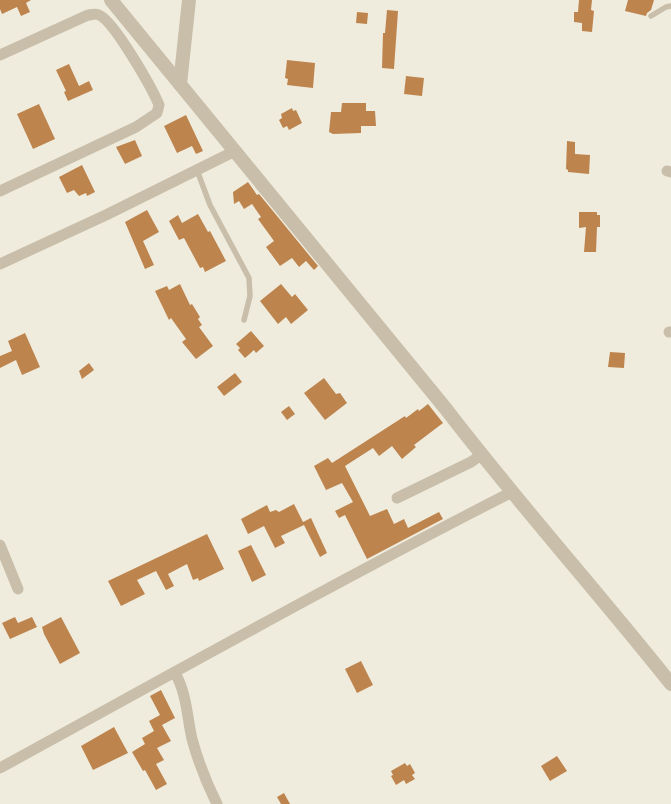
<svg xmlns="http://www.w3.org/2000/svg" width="671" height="804" font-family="'Titillium Web',sans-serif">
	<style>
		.building { fill: #bd844e }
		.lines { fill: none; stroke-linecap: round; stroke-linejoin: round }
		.service { stroke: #c8beaa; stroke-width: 5.5 }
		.minor { stroke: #c8beaa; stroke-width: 11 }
		.tertiary { stroke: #c8beaa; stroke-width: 14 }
	</style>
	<rect width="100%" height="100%" fill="#f0ecdd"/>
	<g class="building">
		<path d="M0,0H31L26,3L30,12L21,16L17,7L2,14L0,9Z"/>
		<path d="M579,0H592L591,10L594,11L592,32L582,31V23L574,22V12H578Z"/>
		<path d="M628,0H654L651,10L647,13L646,16L625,11Z"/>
		<path d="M387,10L398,11L394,69L382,68L383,33H385Z"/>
		<path d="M357,12L368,13L367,24L356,23Z"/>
		<path d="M287,60L315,63L313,88L287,85L288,79L285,78Z"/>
		<path d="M69,64L79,86L89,81L93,90L68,101L64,92L66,91L56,70Z"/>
		<path d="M406,76L424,78L422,96L404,94Z"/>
		<path d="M342,103H366V111H375L376,126H361V133L333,134L329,132L331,112H341Z"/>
		<path d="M39,104L55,139L33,149L17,114Z"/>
		<path d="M292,108L293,111L296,110L302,123L289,130L287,126L283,128L279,120L282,118L281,114Z"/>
		<path d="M186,115L203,151L196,154L192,146L177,153L164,126Z"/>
		<path d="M135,140L142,156L125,164L116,147Z"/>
		<path d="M567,141L575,142V154L590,155L589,174L568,172V170L566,169Z"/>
		<path d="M82,165L95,192L87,196L86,193L79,196L74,190L67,193L59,177Z"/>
		<path d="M248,182L257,195L259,194L318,266L314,270L306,261L299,267L292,258L280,266L266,247L274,241L258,219L261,217L252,204L244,209L239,201L234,204L233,192Z"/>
		<path d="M147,210L159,232L143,241L154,265L145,269L125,222Z"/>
		<path d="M579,212H597V215H600V227H597L596,252H584L586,227L579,228Z"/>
		<path d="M198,214L208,232L210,231L226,261L205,272L203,267L200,268L184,238L179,240L169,221L178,215L182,223Z"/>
		<path d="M180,284L190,305L192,304L200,317L198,319L202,325L199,327L213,346L196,359L182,342L186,339L171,318L169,320L155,291L167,286L169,290Z"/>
		<path d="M281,284L292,297L295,294L308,310L291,324L286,317L278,324L260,301Z"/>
		<path d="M251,331L264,346L256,353L254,350L245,358L238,350L240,348L236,344Z"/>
		<path d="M25,333L40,367L22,375L16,360L0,368V356L12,351L8,341Z"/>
		<path d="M610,352L625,353L624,368L608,367Z"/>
		<path d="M89,363L94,370L82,379L79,371Z"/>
		<path d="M235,373L242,382L224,396L217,387Z"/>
		<path d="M324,378L336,394L340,393L347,403L325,420L304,393Z"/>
		<path d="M428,404L443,423L414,445L416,447L402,459L392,446L379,456L373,448L345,466L370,516L387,509L394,524L404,519L408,528L439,512L443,519L367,559L345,515L339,518L335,511L353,502L342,483L326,490L314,466L328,458L332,463L405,416L406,418L418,409L419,411Z"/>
		<path d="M289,406L295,414L287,420L281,412Z"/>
		<path d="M294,504L303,522L311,518L327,553L320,557L304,525L281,536L285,543L275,548L264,526L248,534L241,519L267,505L270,512L276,510L279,512Z"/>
		<path d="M207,534L224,569L199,581L198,578L193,580L187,564L168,574L174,586L166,590L156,571L137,580L145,594L121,606L108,581Z"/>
		<path d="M251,545L266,575L252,582L238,551Z"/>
		<path d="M15,617L18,623L32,617L37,627L10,639L2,623Z"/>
		<path d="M61,617L80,653L60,664L44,634L42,627Z"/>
		<path d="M361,661L373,685L357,693L345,669Z"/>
		<path d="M161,690L175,718L162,725L171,741L157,748L164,760L156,764L167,784L156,790L145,770L143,771L132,752L145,744L142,738L154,731L149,721L160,715L150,696Z"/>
		<path d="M114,727L128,753L93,770L81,746Z"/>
		<path d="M557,756L567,771L550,781L541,766Z"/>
		<path d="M405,763L407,766L410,764L415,773L412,775L415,779L406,784L404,780L396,785L391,776L393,775L391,771Z"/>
		<path d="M284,793L290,804H281L277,797Z"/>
	</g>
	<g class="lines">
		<g class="service">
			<path d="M651,16L666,7L671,6"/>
			<path d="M197,170L210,205L249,278L250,296L244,320"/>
		</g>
		<g class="minor">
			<path d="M0,55L88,15C92,15 96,13 99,15C114,21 152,88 159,105L157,113L136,127L0,191"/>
			<path d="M667,171L671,172"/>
			<path d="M0,264L106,215L235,151"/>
			<path d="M669,332H671"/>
			<path d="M397,498L471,462L481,455"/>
			<path d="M0,545L18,589"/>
			<path d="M175,673C187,694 187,717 192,739C198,761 207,784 217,804"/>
			<path d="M0,768C170,675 339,580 512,492"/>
		</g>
		<g class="tertiary">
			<path d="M111,0L446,409C518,503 597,591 671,684"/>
			<path d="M180,84L189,0"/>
		</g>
	</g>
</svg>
